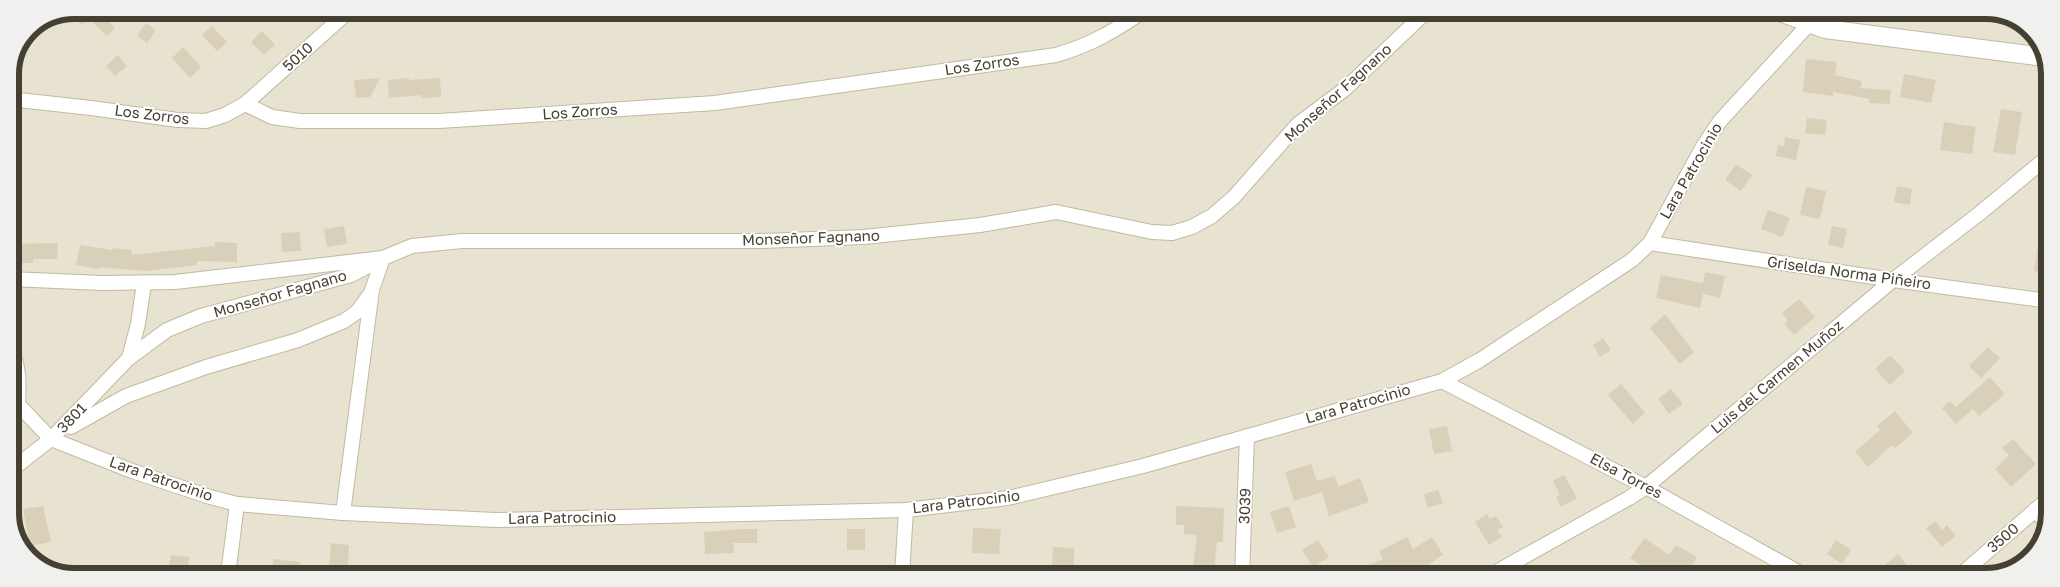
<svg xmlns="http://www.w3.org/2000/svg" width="2060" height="587" font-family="'Golos Text',sans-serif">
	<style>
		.residential { fill: #e8e3d0 }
		.building { fill: #d9d0b9 }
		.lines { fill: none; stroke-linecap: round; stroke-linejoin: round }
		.minor-casing { stroke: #c0b9a4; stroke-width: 16 }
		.tertiary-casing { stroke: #c0b9a4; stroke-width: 20 }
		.minor { stroke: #fff; stroke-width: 14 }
		.tertiary { stroke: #fff; stroke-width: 18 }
		.labels { text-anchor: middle; stroke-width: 4; stroke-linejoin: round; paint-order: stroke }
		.street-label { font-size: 15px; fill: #464032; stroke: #fff }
		.rim { fill: none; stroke: #464032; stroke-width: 6 }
	</style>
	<rect width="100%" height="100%" fill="#f3f0e2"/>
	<path class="residential" d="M74,10L2003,12L2034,32L2050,69L2048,530L2025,564L1987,577L57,575L26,555L10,518V73L29,28Z"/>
	<g class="building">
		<path d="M74,10H97L115,28L107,36L88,18L82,25L68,13Z"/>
		<path d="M146,23L156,30L147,43L137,36Z"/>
		<path d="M212,26L227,42L217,51L202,35Z"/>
		<path d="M262,31L275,45L264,55L251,42Z"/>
		<path d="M183,47L201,67L190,78L172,58Z"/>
		<path d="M118,55L127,66L115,76L106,66Z"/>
		<path d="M1806,59L1837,62L1835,75L1862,81L1860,88L1891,90L1890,104L1869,103V99L1833,92V96L1803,92Z"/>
		<path d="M1904,74L1936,80L1931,103L1900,97Z"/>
		<path d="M380,78L370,97L356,98L354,80Z"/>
		<path d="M409,78V80L440,78L441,97L421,98V95L389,98L388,80Z"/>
		<path d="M2001,109L2022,112L2015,155L1993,152Z"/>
		<path d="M1807,118L1827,120L1825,135L1805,133Z"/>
		<path d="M1944,122L1976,127L1972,154L1940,150Z"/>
		<path d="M1785,137L1800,140L1796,160L1776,156L1778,145L1784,146Z"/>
		<path d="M1736,164L1752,175L1741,191L1725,180Z"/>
		<path d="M1897,186L1912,189L1910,205L1894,202Z"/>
		<path d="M1806,187L1826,191L1820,219L1800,215Z"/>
		<path d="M1768,210L1790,218L1782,237L1761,229Z"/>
		<path d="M344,226L347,244L327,247L324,229Z"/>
		<path d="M1832,226L1847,229L1843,248L1828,245Z"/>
		<path d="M300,232L301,251L282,252L281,233Z"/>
		<path d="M215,242L237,243V262L197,261V265L146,271L99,267V269L76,265L80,245L112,250V248L132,250L131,255L215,246Z"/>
		<path d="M58,243L57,259H33V263H13L12,244Z"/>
		<path d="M2038,246L2049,248V274L2034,271Z"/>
		<path d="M1705,272L1725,276L1720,298L1703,294L1700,308L1656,298L1661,275L1703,283Z"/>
		<path d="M1799,299L1815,317L1794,335L1784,324L1788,321L1782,313Z"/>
		<path d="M1665,314L1694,352L1680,364L1650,328Z"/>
		<path d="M1603,338L1611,350L1600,357L1593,345Z"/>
		<path d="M1988,347L2000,358L1981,378L1969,366Z"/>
		<path d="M1890,355L1905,371L1890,385L1875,369Z"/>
		<path d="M1990,377L2005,394L1979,416L1973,409L1956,424L1942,408L1950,401L1956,407Z"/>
		<path d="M1621,384L1645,413L1633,424L1608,395Z"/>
		<path d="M1671,389L1683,404L1669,414L1658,399Z"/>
		<path d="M1895,411L1913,433L1895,448L1892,445L1868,467L1855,452L1880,430L1877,426Z"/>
		<path d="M1447,426L1452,451L1434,454L1429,429Z"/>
		<path d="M2013,439L2036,464L2011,487L1995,469L2009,455L2002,448Z"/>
		<path d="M1311,464L1317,481L1335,476L1338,487L1360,478L1369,502L1329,516L1322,492L1294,501L1285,472Z"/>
		<path d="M1564,475L1577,498L1561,507L1556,497L1560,495L1553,481Z"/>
		<path d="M1438,490L1443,503L1428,508L1424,494Z"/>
		<path d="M43,506L51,542L30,546L23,509Z"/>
		<path d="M1176,506L1224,508L1223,542H1217L1214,571L1193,569L1197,535L1184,534V525H1176Z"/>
		<path d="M1289,506L1296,527L1277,533L1270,512Z"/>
		<path d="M1487,514L1490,519L1496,516L1503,527L1497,530L1502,537L1489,545L1475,522Z"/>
		<path d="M1935,521L1942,530L1947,525L1956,536L1942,547L1926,528Z"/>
		<path d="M973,528L1001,529L999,554L972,553Z"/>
		<path d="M743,529H757V543H733L734,553L705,554L704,532Z"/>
		<rect x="847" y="529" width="18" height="21"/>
		<path d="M1407,537L1413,549L1432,537L1443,555L1410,576H1344L1383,559L1379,551Z"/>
		<path d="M1645,538L1669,555L1676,545L1697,557L1686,577H1668L1647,564L1644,567L1630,558Z"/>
		<path d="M1318,540L1329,557L1313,567L1302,550Z"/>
		<path d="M1836,540L1851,550L1842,564L1827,554Z"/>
		<path d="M331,543L349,545L348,567L329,565Z"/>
		<path d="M1053,547L1074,548V572L1052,571Z"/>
		<path d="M1898,554L1916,577H1890L1882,567Z"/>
		<path d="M171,555L189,557L187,575L168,574Z"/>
		<path d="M273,559L300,562L298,575H272Z"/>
	</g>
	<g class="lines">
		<defs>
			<g id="minor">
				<path d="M10,99L91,108L178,120L206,121L225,115L245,104L350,10"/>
				<path d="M245,104L272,117L300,121H439L715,103L1056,55C1093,44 1112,32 1144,11"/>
				<path d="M1650,243L1893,280L2049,301"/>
				<path d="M10,279L102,283L175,282L383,258L372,290L343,513"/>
				<path d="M10,348C20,367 19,383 18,404"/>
				<path d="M129,358L138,324L144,283"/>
				<path d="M1442,381L1646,487L1807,577"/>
				<path d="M10,396L51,439L132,471L210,497L237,504L343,513L496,520L906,510L1008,498L1143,466L1442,381L1480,360L1632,260L1650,243L1702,148L1720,121L1809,24L1825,12"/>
				<path d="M71,427L126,396L206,367L298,340L344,321L357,312L371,293"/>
				<path d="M10,471L51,439L129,358L167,330L201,316L351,275L383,258L412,246L462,241H759L864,237L980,225L1056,212L1152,232L1172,233L1192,227L1212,216L1234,197L1298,124L1345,89L1427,11"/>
				<path d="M2035,510L2048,524"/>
				<path d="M228,575L237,504"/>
				<path d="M902,576L906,510"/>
				<path d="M1242,576L1247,436"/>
				<path d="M1489,576L1629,498L1646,487L1893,280L1980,213L2049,156"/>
				<path d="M1958,577L2048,499"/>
			</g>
			<path id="tertiary" d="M1780,12L1825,29L2045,57"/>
		</defs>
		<use href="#minor" class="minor-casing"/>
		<use href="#tertiary" class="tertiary-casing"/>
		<use href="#minor" class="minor"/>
		<use href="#tertiary" class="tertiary"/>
	</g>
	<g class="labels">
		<g class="street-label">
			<text transform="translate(298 57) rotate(-42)" y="5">5010</text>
			<text transform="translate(982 65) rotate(-8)" y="5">Los Zorros</text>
			<text transform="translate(1338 93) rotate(-42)" y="5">Monseñor Fagnano</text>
			<text transform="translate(580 112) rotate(-4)" y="5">Los Zorros</text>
			<text transform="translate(152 115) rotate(7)" y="5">Los Zorros</text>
			<text transform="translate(1691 171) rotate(-60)" y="5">Lara Patrocinio</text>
			<text transform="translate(811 238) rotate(-2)" y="5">Monseñor Fagnano</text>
			<text transform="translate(1849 273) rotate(8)" y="5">Griselda Norma Piñeiro</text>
			<text transform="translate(280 294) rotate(-16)" y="5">Monseñor Fagnano</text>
			<text transform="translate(1777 377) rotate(-40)" y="5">Luis del Carmen Muñoz</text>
			<text transform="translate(1358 404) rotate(-16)" y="5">Lara Patrocinio</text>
			<text transform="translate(72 418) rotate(-46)" y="5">3801</text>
			<text transform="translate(1626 476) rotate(28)" y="5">Elsa Torres</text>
			<text transform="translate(161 479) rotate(19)" y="5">Lara Patrocinio</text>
			<text transform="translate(966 502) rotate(-7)" y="5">Lara Patrocinio</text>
			<text transform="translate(1245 506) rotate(-88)" y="5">3039</text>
			<text transform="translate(562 518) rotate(-1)" y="5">Lara Patrocinio</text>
			<text transform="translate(2003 538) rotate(-41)" y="5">3500</text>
		</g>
	</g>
	<path d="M0 0H2060V587H0ZM74 19H1986A55 55 0 0 1 2041 74V513A55 55 0 0 1 1986 568H74A55 55 0 0 1 19 513V74A55 55 0 0 1 74 19Z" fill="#f0f0ef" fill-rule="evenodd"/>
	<path class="rim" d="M74 19H1986A55 55 0 0 1 2041 74V513A55 55 0 0 1 1986 568H74A55 55 0 0 1 19 513V74A55 55 0 0 1 74 19Z"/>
</svg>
